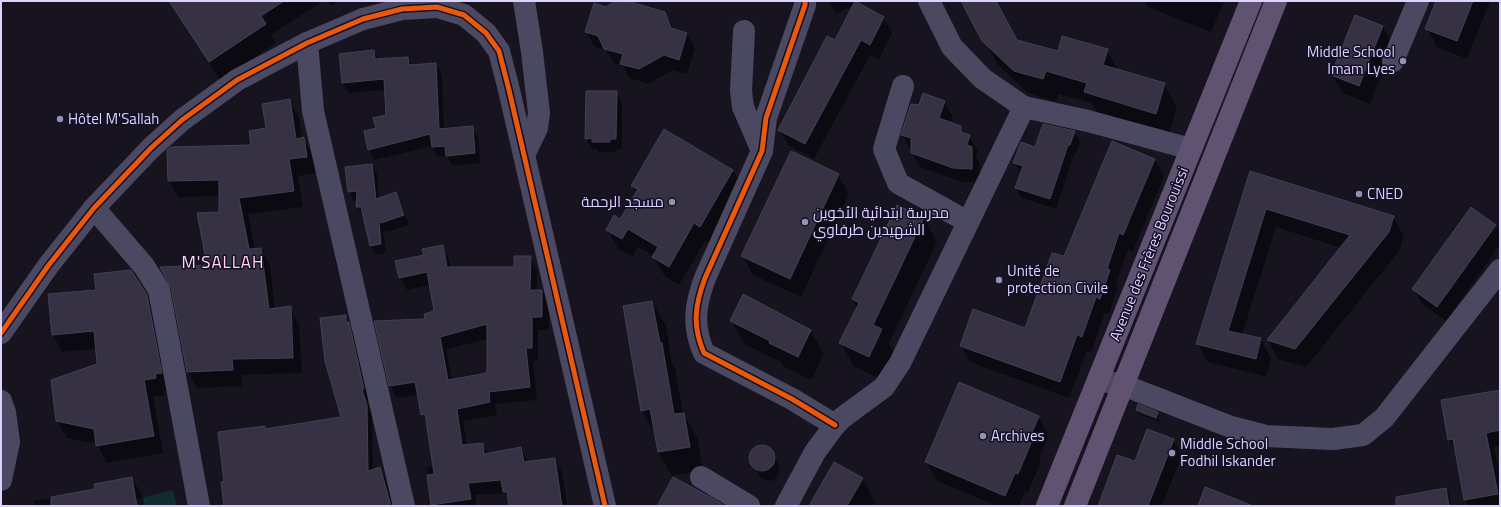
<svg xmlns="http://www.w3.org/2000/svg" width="1501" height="507" font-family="'Titillium Web',Cairo,sans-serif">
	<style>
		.green { fill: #122c2f }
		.shadow { fill: #0007; fill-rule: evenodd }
		.building { fill: #363243; stroke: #443f55; fill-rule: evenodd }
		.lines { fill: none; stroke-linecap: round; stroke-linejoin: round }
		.minor { stroke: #4b4961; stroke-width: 22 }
		.major { stroke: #605372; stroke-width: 22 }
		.cycleway-casing { stroke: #140e26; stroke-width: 8 }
		.cycleway { stroke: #e8590c; stroke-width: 5 }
		.poi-dot { fill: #9791b1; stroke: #140e26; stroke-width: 1.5 }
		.labels { text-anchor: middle; stroke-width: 3; stroke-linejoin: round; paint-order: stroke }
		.poi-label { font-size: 15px; fill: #dcd4ff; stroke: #140e26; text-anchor: start }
		.street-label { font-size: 15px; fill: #dcd4ff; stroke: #140e26 }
		.quarter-label { font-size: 17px; letter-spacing: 1px; fill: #ffd6ed; stroke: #140e26 }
	</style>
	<rect width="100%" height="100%" fill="#171420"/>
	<path class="green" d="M173,490L177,506H138L136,499Z"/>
	<g class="shadow">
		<path d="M170,1H323L271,35L276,43L220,80Z"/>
		<path d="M328,1H339L331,6Z"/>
		<path d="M617,1H623L665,13L674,29L687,33L695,48L687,74L673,70L648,84L630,78L623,66L614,63L606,50L595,47L586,32Z"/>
		<path d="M829,1H861L857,3L884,18L892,33L879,59L870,55L814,159L788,145L780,130L835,41L854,5L836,14Z"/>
		<path d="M962,1H996L1017,41L1058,53L1107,50L1119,71L1164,84L1177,107L1169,136L1099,115L1092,103L1059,94L1056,102L1028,93L997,64Z"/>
		<path d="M1144,1H1224L1211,32L1148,7Z"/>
		<path d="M1438,1H1490L1467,59L1437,47L1427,29Z"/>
		<path d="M1383,27L1393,45L1370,104L1343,93L1332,75Z"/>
		<path d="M374,51L379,60L408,58L412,65L436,64L442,75L444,130L472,127L478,137L480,163L453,166L447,156L438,157L432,146L375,160L369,150L377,129L387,116L386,90L349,93L343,83L340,54Z"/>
		<path d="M616,92L622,103V149H616V152H599L597,149H592L586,138Z"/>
		<path d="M289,101L299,117L302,139L303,138L313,155L315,173L298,176L303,207L248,214L255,250L260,249L270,265L275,309L290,308L299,324L302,373L241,375L242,386L197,388L188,372L220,213V196L178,197L169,181L252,146Z"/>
		<path d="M944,102L953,117L950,123L961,127L965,135L969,136L978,151L976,156L980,163V183L962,182L920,167L902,134L919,106Z"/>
		<path d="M1074,132L1080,142L1076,155L1074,154L1056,209L1022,198L1016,188L1021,173L1014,163L1036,148Z"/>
		<path d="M1113,142L1155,160L1164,176L1133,251L1128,249L1116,284L1118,287L1109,314L1105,313L1091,352L1087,351L1069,398L970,362L961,345L1025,329L1064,257Z"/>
		<path d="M371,165L377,174L379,199L396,193L401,202L409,225L387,232L386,230L383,231L386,253L376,255L371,246L364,216L362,215L357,206V201H354L349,192Z"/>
		<path d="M733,170L743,189L711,245L705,241L679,285L664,275L653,257L654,256L638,247L632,257L618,248L607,230L621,221L637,193L632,186Z"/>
		<path d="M1251,173L1393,217L1404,236L1399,251L1306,367L1278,359L1268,340L1341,248L1276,227L1242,335L1261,339L1271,358L1266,377L1208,362L1197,343Z"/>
		<path d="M838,175L849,194L801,297L753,275L743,256Z"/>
		<path d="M898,206L924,219L937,242L889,343L895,354L882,380L854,366L841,343L857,308L853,299Z"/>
		<path d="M1495,225L1500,234V245L1446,321L1422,304L1414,289Z"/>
		<path d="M442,246L449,259L451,268H515L530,257L537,270V291H542L549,303V330H538V361H533L537,400L495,404L497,415L463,421L467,445L482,444L488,454L521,448L528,462L555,459L562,472L567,506H510L509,501L505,493L475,495L477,506H432L427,468L434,466L427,424L422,415L419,395L397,398L390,385L427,320L435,312L430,285L407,290L400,278L425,256ZM488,339V374L452,381L446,349Z"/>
		<path d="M146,295L156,313L171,390H164L165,395L153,397L163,453L107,463L97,444L67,438L57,421L98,365L97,349L62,352L53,335Z"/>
		<path d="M744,295L810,330L824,354L811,380L783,366L781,362L745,344L731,321Z"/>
		<path d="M652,302L666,325L672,363L675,368L683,414L697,437L703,470L672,476L658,452L655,434L641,410Z"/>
		<path d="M345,316L354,333L369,399L367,400L372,416L373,470L380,468L385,478L393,506H361L343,417Z"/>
		<path d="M1500,391V446L1494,447L1500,478V506H1469L1465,500L1457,453L1449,439Z"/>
		<path d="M1137,410L1158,413L1160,418L1140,410V413L1160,420L1159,422L1140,415Z"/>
		<path d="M1038,417L1049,435L1039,459L1041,462L1028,492L1025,491L1019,506H997L937,481L926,462Z"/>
		<path d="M1173,440L1182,454L1162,506H1099L1136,462Z"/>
		<path d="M763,445L768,447L772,451L778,462L780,472L774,480L769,481L764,480L759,476L750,460L751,455L753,450L757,447Z"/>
		<path d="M132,478L143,497L144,506H35L34,501L96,490Z"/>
		<path d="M862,478L875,502L873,506H809Z"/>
		<path d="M1446,489L1449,494L1451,506H1429Z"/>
	</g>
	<g class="building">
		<path d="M169,1H284L261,16L266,24L209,62Z"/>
		<path d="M615,1H627L665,12L671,28L687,33L679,60L664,55L639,69L620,64L623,54L604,49L598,36L585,32L594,3L606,7Z"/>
		<path d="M855,1L884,17L870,45L861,40L805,144L778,130L827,36L835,40Z"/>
		<path d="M961,1H996L1017,40L1058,51L1062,36L1108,49L1103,65L1165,83L1156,114L1084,92L1087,83L1046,71L1043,79L1014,71L982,41Z"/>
		<path d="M1436,1H1473L1457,41L1425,29Z"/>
		<path d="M1355,15L1383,26L1359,86L1331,75Z"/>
		<path d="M374,50L375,59L408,57L409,65L436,63L439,129L473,126L475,153L446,156L445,146L432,147L430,134L368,150L364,131L376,128L373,118L386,115L384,79L342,83L339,54Z"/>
		<path d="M586,91H617L616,139H610V142H592V138L585,139Z"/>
		<path d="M923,93L945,101L939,118L961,126V132L970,135L967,145L972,147V169L953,168L911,153V138L901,135L911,104L919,105Z"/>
		<path d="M290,99L296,139L304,137L307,157L289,159L294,191L239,198L249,249L261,248L269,309L291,306L293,358L232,359L233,370L187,372L171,288L160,267L207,265L197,213L219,212V180L168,181L167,150L171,147L251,145L249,131L266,128L262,104Z"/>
		<path d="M1043,124L1075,131L1070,145H1068L1050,199L1015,188L1023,166L1013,163L1021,142L1035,147Z"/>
		<path d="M664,129L733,170L700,227L694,223L669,267L652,257L658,247L628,229L622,239L606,230L614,215L620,219L638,189L631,186Z"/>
		<path d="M1112,141L1155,159L1123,235L1119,233L1107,269L1110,270L1100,299L1096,297L1082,337L1077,335L1060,382L960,346L973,309L1025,328L1052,253L1064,256Z"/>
		<path d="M791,151L839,174L790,279L741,256Z"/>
		<path d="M372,164L376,199L396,192L404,215L381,223L380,221L379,222L381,244L370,246L361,207H356L357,191L348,192L345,167Z"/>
		<path d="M1250,171L1394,216L1389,232L1295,349L1267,340L1350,235L1266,209L1228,331L1261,338L1256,359L1196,344Z"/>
		<path d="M897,205L924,218L873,325L882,329L869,357L839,343L859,303L852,299Z"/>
		<path d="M1471,207L1496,225L1437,307L1412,289Z"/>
		<path d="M443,245L447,267H514V256H531L530,290H542V317H532V348H526L530,387L489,392L490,402L457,409L462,445L483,443L484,454L521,447L524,462L555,458L562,506H509L507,492H503L501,480L468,483L471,499L431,505L427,475L434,474L425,414L421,415L415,382L389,386L374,321L425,319L424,314L434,311L427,272L399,278L395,261L424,255L422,249ZM487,324V373L448,380L440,337Z"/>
		<path d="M131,270L147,295L162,373L155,374L156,378L144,380L154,436L96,446L94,429L56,421L51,380L97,364L94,331L52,335L48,294L96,290L94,274Z"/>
		<path d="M743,294L811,330L798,357L769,343L770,341L730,321Z"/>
		<path d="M652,301L660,343H662L674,414L684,413L690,447L658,452L650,409L641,411L623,306Z"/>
		<path d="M346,315V322H349L364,389L362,390L367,405L368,471L380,467L391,506H224L221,482L224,481L218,432L265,426V429L341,417L325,361L320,318Z"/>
		<path d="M959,382L1039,416L1028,442L1031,443L1018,474L1015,473L1005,496L925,462Z"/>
		<path d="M1500,390V430L1486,433L1498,494L1464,500L1453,439L1448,440L1441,400Z"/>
		<path d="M1138,404L1158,412L1156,418L1136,410Z"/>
		<path d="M1147,429L1174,439L1148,506H1098L1117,455L1135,461Z"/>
		<circle cx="762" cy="458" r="13"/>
		<path d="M834,462L863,478L847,506H809Z"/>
		<path d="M132,477L137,506H51V497L95,489L94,484Z"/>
		<path d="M673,477L712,498L725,506H657Z"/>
		<path d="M1205,487L1251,505V506H1198Z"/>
		<path d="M1446,488L1449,506H1396V497Z"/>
	</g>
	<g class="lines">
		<g class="minor">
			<path d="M524,1L532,52L539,113L537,128L524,155"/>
			<path d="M805,1V5L766,118L762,151L705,278C695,305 692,326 704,353L792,399L835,425"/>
			<path d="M929,1L952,47L983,79L1024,107L1088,121L1191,149"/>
			<path d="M744,31L741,91L743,107L762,151"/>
			<path d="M307,43L313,111L404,506"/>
			<path d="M1393,61L1418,1"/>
			<path d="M903,86L884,149L898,183L968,222"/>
			<path d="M94,208L144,266L159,290L199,506"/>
			<path d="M1,333L48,266L94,208L151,148L182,120L237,80L307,43L363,19L402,9L437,7L464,15L486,33L499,51L509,90L605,506"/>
			<path d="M1098,380L1123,385L1231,427L1266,436L1333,439L1363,435L1384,418L1500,270"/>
			<path d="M1,401L5,412L9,442L1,480"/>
			<path d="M701,477L749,506"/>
			<path d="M786,506L815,452L835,425L842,418L884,387L900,363L1024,107"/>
		</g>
		<g class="major">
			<path d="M1047,506L1251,1"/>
			<path d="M1075,506L1276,1"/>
		</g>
		<defs>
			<g id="cycleway">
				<path d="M805,1V5L766,118L762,151L705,278C695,305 692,326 704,353L792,399L835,425"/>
				<path d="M1,333L48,266L94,208L151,148L182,120L237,80L307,43L363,19L402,9L437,7L464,15L486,33L499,51L509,90L605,506"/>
			</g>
		</defs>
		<use href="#cycleway" class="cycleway-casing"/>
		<use href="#cycleway" class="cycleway"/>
	</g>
	<g class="poi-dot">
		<circle cx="1403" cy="61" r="4"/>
		<circle cx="60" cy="119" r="4"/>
		<circle cx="1359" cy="194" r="4"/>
		<circle cx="672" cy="202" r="4"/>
		<circle cx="805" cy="222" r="4"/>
		<circle cx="999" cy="280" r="4"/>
		<circle cx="983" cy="436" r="4"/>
		<circle cx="1172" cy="453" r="4"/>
	</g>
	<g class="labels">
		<g class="poi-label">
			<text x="1395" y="57" text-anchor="end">Middle School<tspan x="1395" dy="17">Imam Lyes</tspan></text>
			<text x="68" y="124">Hôtel M'Sallah</text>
			<text x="1367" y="199">CNED</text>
			<text x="664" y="207" text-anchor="end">مسجد الرحمة</text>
			<text x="813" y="218">مدرسة ابتدائية الأخوين<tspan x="813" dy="17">الشهيدين طرفاوي</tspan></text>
			<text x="1007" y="276">Unité de<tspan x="1007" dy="17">protection Civile</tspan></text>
			<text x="991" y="441">Archives</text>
			<text x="1180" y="449">Middle School<tspan x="1180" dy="17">Fodhil Iskander</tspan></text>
		</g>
		<g class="street-label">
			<text transform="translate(1149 254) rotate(-68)" y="5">Avenue des Frères Bourouissi</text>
		</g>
		<g class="quarter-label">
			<text x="223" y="268">M'SALLAH</text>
		</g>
	</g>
	<rect width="1501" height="507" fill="none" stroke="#dcd4ff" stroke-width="4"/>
</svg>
